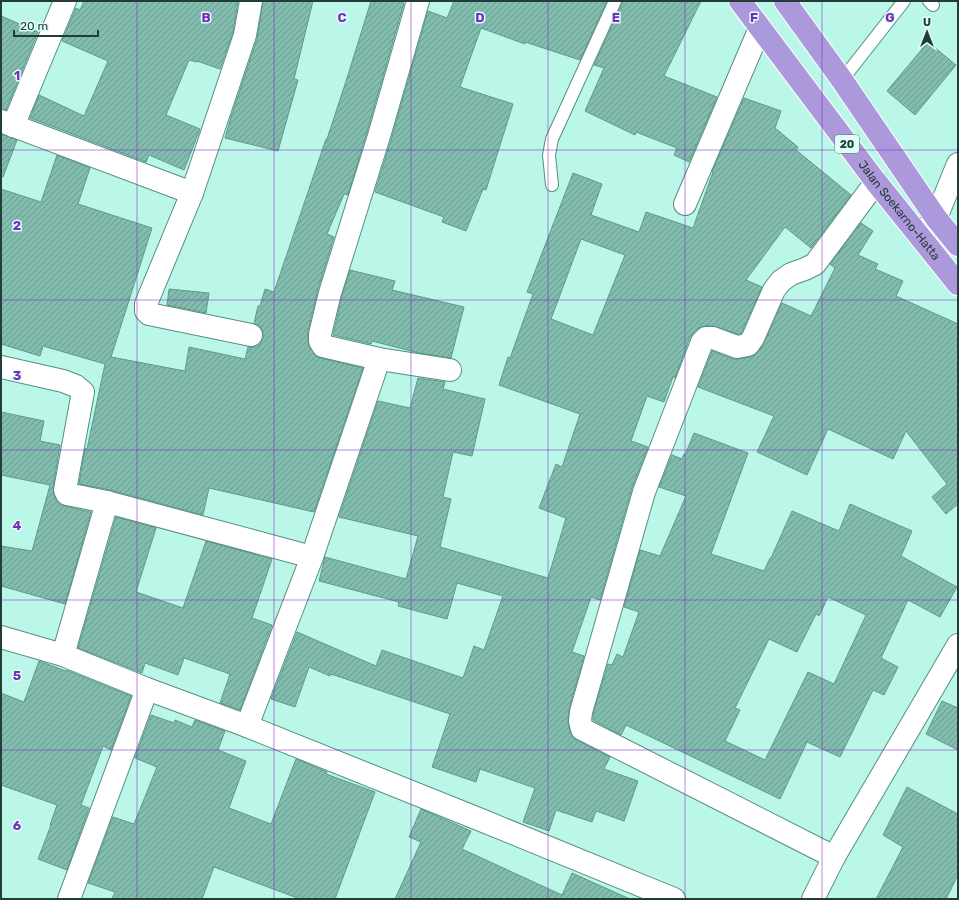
<svg xmlns="http://www.w3.org/2000/svg" width="959" height="900" font-family="Rubik,sans-serif">
	<style>
		.building { fill: url(#building-hatch); stroke: #60998b; fill-rule: evenodd }
		.lines { fill: none; stroke-linecap: round; stroke-linejoin: round }
		.lane-casing { stroke: #558e81; stroke-width: 14 }
		.street-casing { stroke: #558e81; stroke-width: 24 }
		.secondary-casing { stroke: #558e81; stroke-width: 24 }
		.highway-casing { stroke: #fff; stroke-width: 24 }
		.lane { stroke: #fff; stroke-width: 12 }
		.street { stroke: #fff; stroke-width: 22 }
		.secondary { stroke: #fff; stroke-width: 22 }
		.highway { stroke: #ac99db; stroke-width: 22 }
		.grid { fill: none; stroke: #7b2cbf; stroke-width: 1; stroke-opacity: 0.55 }
		.labels { text-anchor: middle; stroke-width: 3; stroke-linejoin: round; paint-order: stroke }
		.shield { fill: #dcfff6; stroke: #5b7670; stroke-width: 1 }
		.shield-label { font-size: 11px; font-weight: bold; fill: #243c37 }
		.street-label { font-size: 12px; fill: #243c37; stroke: #dcfff6 }
		.grid-label { font-size: 13px; text-anchor: middle; font-weight: bold; fill: #7b2cbf; stroke: #dcfff6; stroke-width: 3; stroke-linejoin: round; paint-order: stroke }
	</style>
	<defs>
		<pattern id="building-hatch" width="6" height="6" patternUnits="userSpaceOnUse"><rect width="6" height="6" fill="#82bcae"/><path d="M-1 1l2-2M0 6l6-6M5 7l2-2" fill="none" stroke="#6a9a8e"/></pattern>
	</defs>
	<rect width="100%" height="100%" fill="#bbf7e8"/>
	<g class="building">
		<path d="M84,1H238L233,32L220,69L197,61V62L189,60L166,115L200,129L184,170L149,155L146,162L30,118L39,95L84,116L108,61L62,41L76,8L80,10Z"/>
		<path d="M263,1H313L294,79L298,80L278,151L225,138L231,117L257,39Z"/>
		<path d="M371,1H398L404,3L367,132L348,195L344,194L327,234L334,237L318,289L308,331V341L309,347L316,356L320,358L363,368L314,512L209,488L203,515L110,490L79,484L85,448L87,449L105,364L43,346L40,356L1,344V189L41,202L57,155L90,168L78,204L152,228L111,357L185,371L189,347L245,359L248,347H255L260,344L263,338V331L259,325L254,323L258,306H260L265,289L274,292L326,139H327L348,75Z"/>
		<path d="M454,1H607L580,60L525,42V44L481,28L460,87L513,104L486,190L483,189L466,231L442,222L444,217L375,192L391,140L428,11L447,18Z"/>
		<path d="M622,1H701L664,76L717,97L689,162L674,155L677,148L636,132L635,135L585,111L604,68L594,65L622,4Z"/>
		<path d="M1,16L38,32L6,110L1,109Z"/>
		<path d="M928,42L956,65L915,115L887,91Z"/>
		<path d="M744,98L781,111L775,128L798,147L796,150L851,195L811,248L785,227L746,280L762,287L741,334H738L713,326H705L697,329L690,337L675,378L673,377L664,402L647,396L631,441L648,447L632,488L600,600L591,597L572,652L584,656L569,709L568,720L570,732L572,737L576,740L610,757L604,769L638,781L624,821L596,811L592,822L556,810L549,831L523,822L535,788L480,769L476,782L432,767L450,714L331,674L330,676L309,667L295,707L271,699L297,632L376,666L382,650L463,678L474,646L484,650L503,596L457,583L447,619L398,606L399,602L319,581L325,557L406,579L418,536L339,517L378,401L410,408L418,378L445,382L443,389L485,399L472,456L453,452L443,497L451,499L440,547L548,578L566,518L539,508L556,464L562,467L580,414L499,385L508,357L510,358L533,294L527,292L573,173L602,184L591,215L639,232L646,212L693,228L713,172H712ZM581,239L625,255L593,335L551,319Z"/>
		<path d="M1,134L17,140L3,177L1,176Z"/>
		<path d="M861,223L873,231L858,255L878,264L875,269L903,281L896,296L958,324V504L946,514L932,497L947,484L906,431L893,459L828,429L807,475L757,452L774,416L698,387L712,351L733,359H739L750,357L758,352L764,343L782,303L811,316L835,268L830,264Z"/>
		<path d="M350,270L395,281L392,290L464,307L451,358L419,353L372,341L371,344L333,335L342,296Z"/>
		<path d="M169,289L209,293L206,313L167,305Z"/>
		<path d="M1,412L44,421L40,441L60,445L53,488L54,495L56,500L59,504L64,506L91,512L65,604L1,586V546L32,551L50,485L1,475Z"/>
		<path d="M694,433L748,453L711,554L764,571L770,558H771L792,511L839,531L850,504L912,531L901,556L957,587L940,617L908,600L881,658L898,667L884,695L873,690L840,757L807,742L780,799L626,725L621,735L593,720V714L608,664L612,665L617,654L623,657L639,612L624,607L640,550L660,556L686,496L659,487L672,455L682,459L684,454L685,455ZM828,597L866,615L834,684L808,672L765,760L725,741L740,710L735,708L769,639L797,652L816,614L819,616Z"/>
		<path d="M116,517L156,528L136,592L183,608L206,541L272,559L252,618L272,625L240,710L220,703L230,674L184,658L178,675L145,663L142,673L78,648Z"/>
		<path d="M39,661L66,671V670L131,696L111,750L103,746L81,805L89,808L67,870L38,859L51,825H50L57,805L1,785V693L24,702Z"/>
		<path d="M942,701L958,708V750L926,734Z"/>
		<path d="M151,715L174,723L175,720L192,727L195,720L225,731L218,750L246,761L229,808L271,824L296,759L327,772L326,774L375,792L335,899H300L214,867L202,899H112L115,892L88,883L113,817L134,824L157,767L135,758Z"/>
		<path d="M907,787L958,814V875L946,899H876L903,847L883,835Z"/>
		<path d="M421,809L471,831L462,849L562,895L572,873L630,899H395L421,842L409,837Z"/>
	</g>
	<g class="lines">
		<defs>
			<g id="lane">
				<path d="M929,1L933,5"/>
				<path d="M842,80L904,1"/>
				<path d="M552,185L549,155L552,139L615,1"/>
			</g>
			<g id="street">
				<path d="M251,1L245,35L192,193L146,304V311L149,314L251,335"/>
				<path d="M418,1L379,136L330,293L320,334V341L323,346L379,359L450,370"/>
				<path d="M1,121L192,193"/>
				<path d="M13,126L65,1"/>
				<path d="M685,204L760,28"/>
				<path d="M1,367L63,381L76,386L83,392L65,490L67,494L107,502L312,557"/>
				<path d="M1,637L63,655L147,689L247,726L481,820L674,899"/>
				<path d="M63,655L107,502"/>
				<path d="M247,726L312,557L379,359"/>
				<path d="M834,857L582,729L580,721L581,712L644,492L702,342L706,338H713L737,347L748,345L753,338L774,290L781,281L791,274L805,269L815,264L876,182"/>
				<path d="M69,899L147,689"/>
			</g>
			<g id="secondary">
				<path d="M920,236L936,218L958,164"/>
				<path d="M813,899L834,857L958,645"/>
			</g>
			<g id="highway">
				<path id="s1" d="M740,1L876,182L958,284"/>
				<path d="M785,1L842,80L936,218L958,245"/>
			</g>
		</defs>
		<use href="#lane" class="lane-casing"/>
		<use href="#street" class="street-casing"/>
		<use href="#secondary" class="secondary-casing"/>
		<use href="#highway" class="highway-casing"/>
		<use href="#lane" class="lane"/>
		<use href="#street" class="street"/>
		<use href="#secondary" class="secondary"/>
		<use href="#highway" class="highway"/>
	</g>
	<path class="grid" d="M137,1V899M274,1V899M411,1V899M548,1V899M685,1V899M822,1V899M1,150H958M1,300H958M1,450H958M1,600H958M1,750H958"/>
	<g class="labels">
		<rect class="shield" x="835" y="135" width="24" height="18" rx="3"/>
		<g class="shield-label">
			<text x="847" y="148">20</text>
		</g>
		<g class="street-label">
			<text dy="4" stroke="none"><textPath href="#s1" startOffset="263">Jalan Soekarno-Hatta</textPath></text>
		</g>
	</g>
	<g class="grid-label">
		<text x="206" y="22">B</text>
		<text x="342" y="22">C</text>
		<text x="480" y="22">D</text>
		<text x="616" y="22">E</text>
		<text x="754" y="22">F</text>
		<text x="890" y="22">G</text>
		<text x="17" y="80">1</text>
		<text x="17" y="230">2</text>
		<text x="17" y="380">3</text>
		<text x="17" y="530">4</text>
		<text x="17" y="680">5</text>
		<text x="17" y="830">6</text>
	</g>
	<rect width="959" height="900" fill="none" stroke="#243c37" stroke-width="4"/>
	<g transform="translate(927 32)" stroke="#dcfff6" stroke-width="3" paint-order="stroke">
	<path d="M0-3L7 15L0 10L-7 15Z" fill="#243c37"/>
	<text y="-6" font-size="11" font-weight="bold" text-anchor="middle" fill="#243c37">U</text>
	</g>
	<path d="M14 30v6h84v-6" fill="none" stroke="#243c37" stroke-width="2"/>
	<text x="20" y="30" font-size="12" fill="#243c37" stroke="#dcfff6" stroke-width="3" paint-order="stroke">20 m</text>
</svg>
